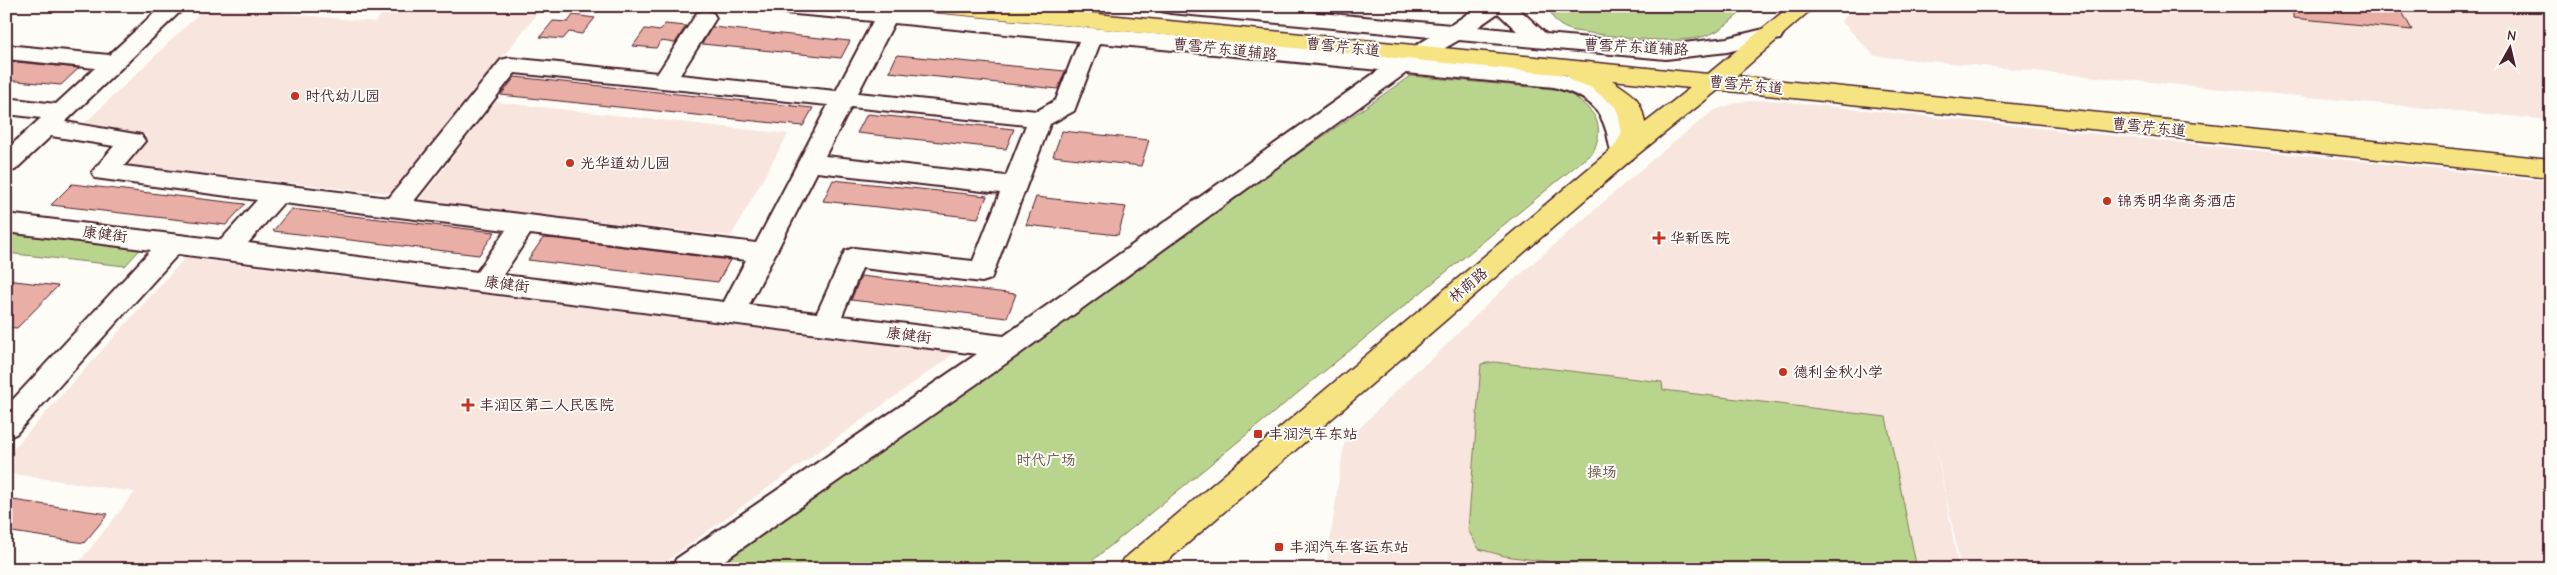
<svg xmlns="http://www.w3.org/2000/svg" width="2557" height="575" font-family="'Comic Neue','LXGW WenKai TC',sans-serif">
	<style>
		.built { fill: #f7e5de }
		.green { fill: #b9d58d; stroke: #827a5c }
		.building { fill: #e9aea5; stroke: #4a1f2b }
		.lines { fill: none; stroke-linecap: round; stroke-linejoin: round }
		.minor-casing { stroke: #4a1f2b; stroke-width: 4 }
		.major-casing { stroke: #4a1f2b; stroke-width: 3 }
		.minor { fill: #fdfcf7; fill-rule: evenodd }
		.major { fill: #f6e381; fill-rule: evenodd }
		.poi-dot { fill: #c8321e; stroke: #fdfcf7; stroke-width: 2 }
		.labels { text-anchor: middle; stroke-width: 4; stroke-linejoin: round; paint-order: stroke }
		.street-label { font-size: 15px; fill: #4a1f2b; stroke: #fdfcf7 }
		.poi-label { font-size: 15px; fill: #4a1f2b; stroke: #fdfcf7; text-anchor: start }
		.park-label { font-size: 15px; fill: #6b5648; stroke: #fdfcf7 }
	</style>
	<rect width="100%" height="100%" fill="#fdfcf7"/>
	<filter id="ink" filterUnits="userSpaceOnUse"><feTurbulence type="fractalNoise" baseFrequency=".02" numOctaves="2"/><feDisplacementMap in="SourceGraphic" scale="10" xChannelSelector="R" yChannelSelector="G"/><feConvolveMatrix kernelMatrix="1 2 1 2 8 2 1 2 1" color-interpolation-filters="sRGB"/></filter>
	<g filter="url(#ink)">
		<g class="built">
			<path d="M207,6L375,22L389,6H543L395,194L120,164L148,136L80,128Z"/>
			<path d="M1857,6H2551V120L1875,56L1841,21Z"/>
			<path d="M1767,100L2551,181V569H1961L1932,427L1959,569H1326L1344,444L1415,372L1433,358L1500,292L1652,160L1713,111L1738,102Z"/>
			<path d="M495,102L715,126L788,134L731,236L419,201Z"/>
			<path d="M185,258L955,353L655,569H74L135,492L6,473V457Z"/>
		</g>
		<g class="green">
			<path d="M1550,6H1749C1738,14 1727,26 1715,32C1684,49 1610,35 1574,31C1561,27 1551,22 1550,6Z"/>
			<path d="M1410,76L1564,90C1590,107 1608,120 1593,152L1082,569H701Z"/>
			<path d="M6,227L146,243L125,266L6,253Z"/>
			<path d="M1494,362L1662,382L1663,390L1886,417L1917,569H1603L1505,556L1479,549L1468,530L1481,364Z"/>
		</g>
		<g class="building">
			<path d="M2293,6H2399L2412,30L2293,18Z"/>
			<path d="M573,15L595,18L582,34L569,32L563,39L540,37L553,21L568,22Z"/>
			<path d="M665,24L686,26L675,43L661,41L656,48L633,46L645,29L660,31Z"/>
			<path d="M712,27L850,41L841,58L702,44Z"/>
			<path d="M897,55L1065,71L1058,89L889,72Z"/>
			<path d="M6,61L79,68L61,85L6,80Z"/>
			<path d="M515,77L668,93L813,108L803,126L501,95Z"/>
			<path d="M867,114L1014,129L1006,149L857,133Z"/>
			<path d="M1062,131L1149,140L1141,166L1053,156Z"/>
			<path d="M833,180L987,196L978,218L823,201Z"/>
			<path d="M72,184L245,204L226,225L51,205Z"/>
			<path d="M1036,197L1126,207L1118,235L1026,225Z"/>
			<path d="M291,209L495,232L479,255L273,231Z"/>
			<path d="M543,238L559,239L730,260L718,282L528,260Z"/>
			<path d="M861,276L1016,294L1007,318L851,300Z"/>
			<path d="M6,280L58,286L17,328L6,327Z"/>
			<path d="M6,499L108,514L84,543L6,531Z"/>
		</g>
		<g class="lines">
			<defs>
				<path id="minor" d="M162,6H186L65,122L141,135L145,141L124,166L389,198L501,60L509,58L658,73L697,13L705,11L713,13L716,18L680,75L836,91L873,21L784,13L776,11L773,6L880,8L881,6H903L901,10L1397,57L1430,37L1170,13L1162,11L1159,6H1246L1451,25L1479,6H1516L1546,34L1666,45L1727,38L1772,27L1780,29L1783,34L1780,39L1727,52L1666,59L1459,40L1424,60C1468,64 1583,65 1613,97C1627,112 1631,133 1635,153L1632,159L1623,161L1614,159C1610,151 1609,142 1607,133C1599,103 1583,96 1554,87L1406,73L1018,355L712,569H672L676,559L977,354L178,254L16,434L6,438V407L151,250L6,232V214L221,240L257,200L95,178L92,172L114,146L51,136L15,170L6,172V150L41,118L6,114V98L56,104L95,68L6,59V45L109,55ZM1498,13L1517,31L1478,27ZM894,23L1079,41L1056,100L1037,111L858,93ZM1100,43L1379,70L1004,336L842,316L862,268L982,282L991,279L1050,124L1074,111ZM515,73L828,105L756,243L414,201ZM851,107L1026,125L1006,176L825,156ZM817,172L1000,193L973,261L854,248L845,251L817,313L749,305ZM283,203L506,230L477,272L248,243ZM530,234L746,260L724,302L503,275Z"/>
				<path id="major" d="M930,6H1016L1708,74L1790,6H1815L1736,76L2551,159V177L1718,90L1632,159L1158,569H1119L1124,559L1614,147L1622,133L1617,108L1590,87L1571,81L1567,75L941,13L933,11ZM1612,80L1690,88L1645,123C1640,95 1634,96 1612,80Z"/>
			</defs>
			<use href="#minor" class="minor-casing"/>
			<use href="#major" class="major-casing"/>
			<use href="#minor" class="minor"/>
			<use href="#major" class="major"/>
		</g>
	</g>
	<g class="poi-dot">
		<circle cx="295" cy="96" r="5"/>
		<circle cx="570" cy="163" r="5"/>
		<circle cx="2107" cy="201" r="5"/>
		<path d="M1656.5 230.5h5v5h5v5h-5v5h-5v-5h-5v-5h5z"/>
		<circle cx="1783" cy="372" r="5"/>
		<path d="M465.5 397.5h5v5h5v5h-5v5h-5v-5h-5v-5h5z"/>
		<rect x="1253" y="429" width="10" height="10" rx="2.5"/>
		<rect x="1274" y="542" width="10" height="10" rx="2.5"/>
	</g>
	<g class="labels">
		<g class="street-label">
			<text transform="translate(1343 47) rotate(6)" y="5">曹雪芹东道</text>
			<text transform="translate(1636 47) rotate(3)" y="5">曹雪芹东道辅路</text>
			<text transform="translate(1225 49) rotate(6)" y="5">曹雪芹东道辅路</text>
			<text transform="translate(1746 85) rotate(6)" y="5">曹雪芹东道</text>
			<text transform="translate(2149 127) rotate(6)" y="5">曹雪芹东道</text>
			<text transform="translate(105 234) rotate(7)" y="5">康健街</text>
			<text transform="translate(507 284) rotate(7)" y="5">康健街</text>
			<text transform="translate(1468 285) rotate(-40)" y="5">林荫路</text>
			<text transform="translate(909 335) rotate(7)" y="5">康健街</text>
		</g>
		<g class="poi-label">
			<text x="305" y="101">时代幼儿园</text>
			<text x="580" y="168">光华道幼儿园</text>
			<text x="2117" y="206">锦秀明华商务酒店</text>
			<text x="1670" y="243">华新医院</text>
			<text x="1793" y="377">德利金秋小学</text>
			<text x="479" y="410">丰润区第二人民医院</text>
			<text x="1268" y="439">丰润汽车东站</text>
			<text x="1289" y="552">丰润汽车客运东站</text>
		</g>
		<g class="park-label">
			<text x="1046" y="465">时代广场</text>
			<text x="1602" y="477">操场</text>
		</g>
	</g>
	<rect width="2557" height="575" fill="none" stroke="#fdfcf7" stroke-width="25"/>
	<rect x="12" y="12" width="2532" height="550" fill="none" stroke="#4a1f2b" stroke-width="2" filter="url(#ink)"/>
	<g transform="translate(2510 48) rotate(8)" stroke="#fdfcf7" stroke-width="4" paint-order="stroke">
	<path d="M0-4L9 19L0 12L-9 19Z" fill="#4a1f2b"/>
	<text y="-8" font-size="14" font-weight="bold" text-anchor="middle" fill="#4a1f2b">N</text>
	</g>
</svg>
